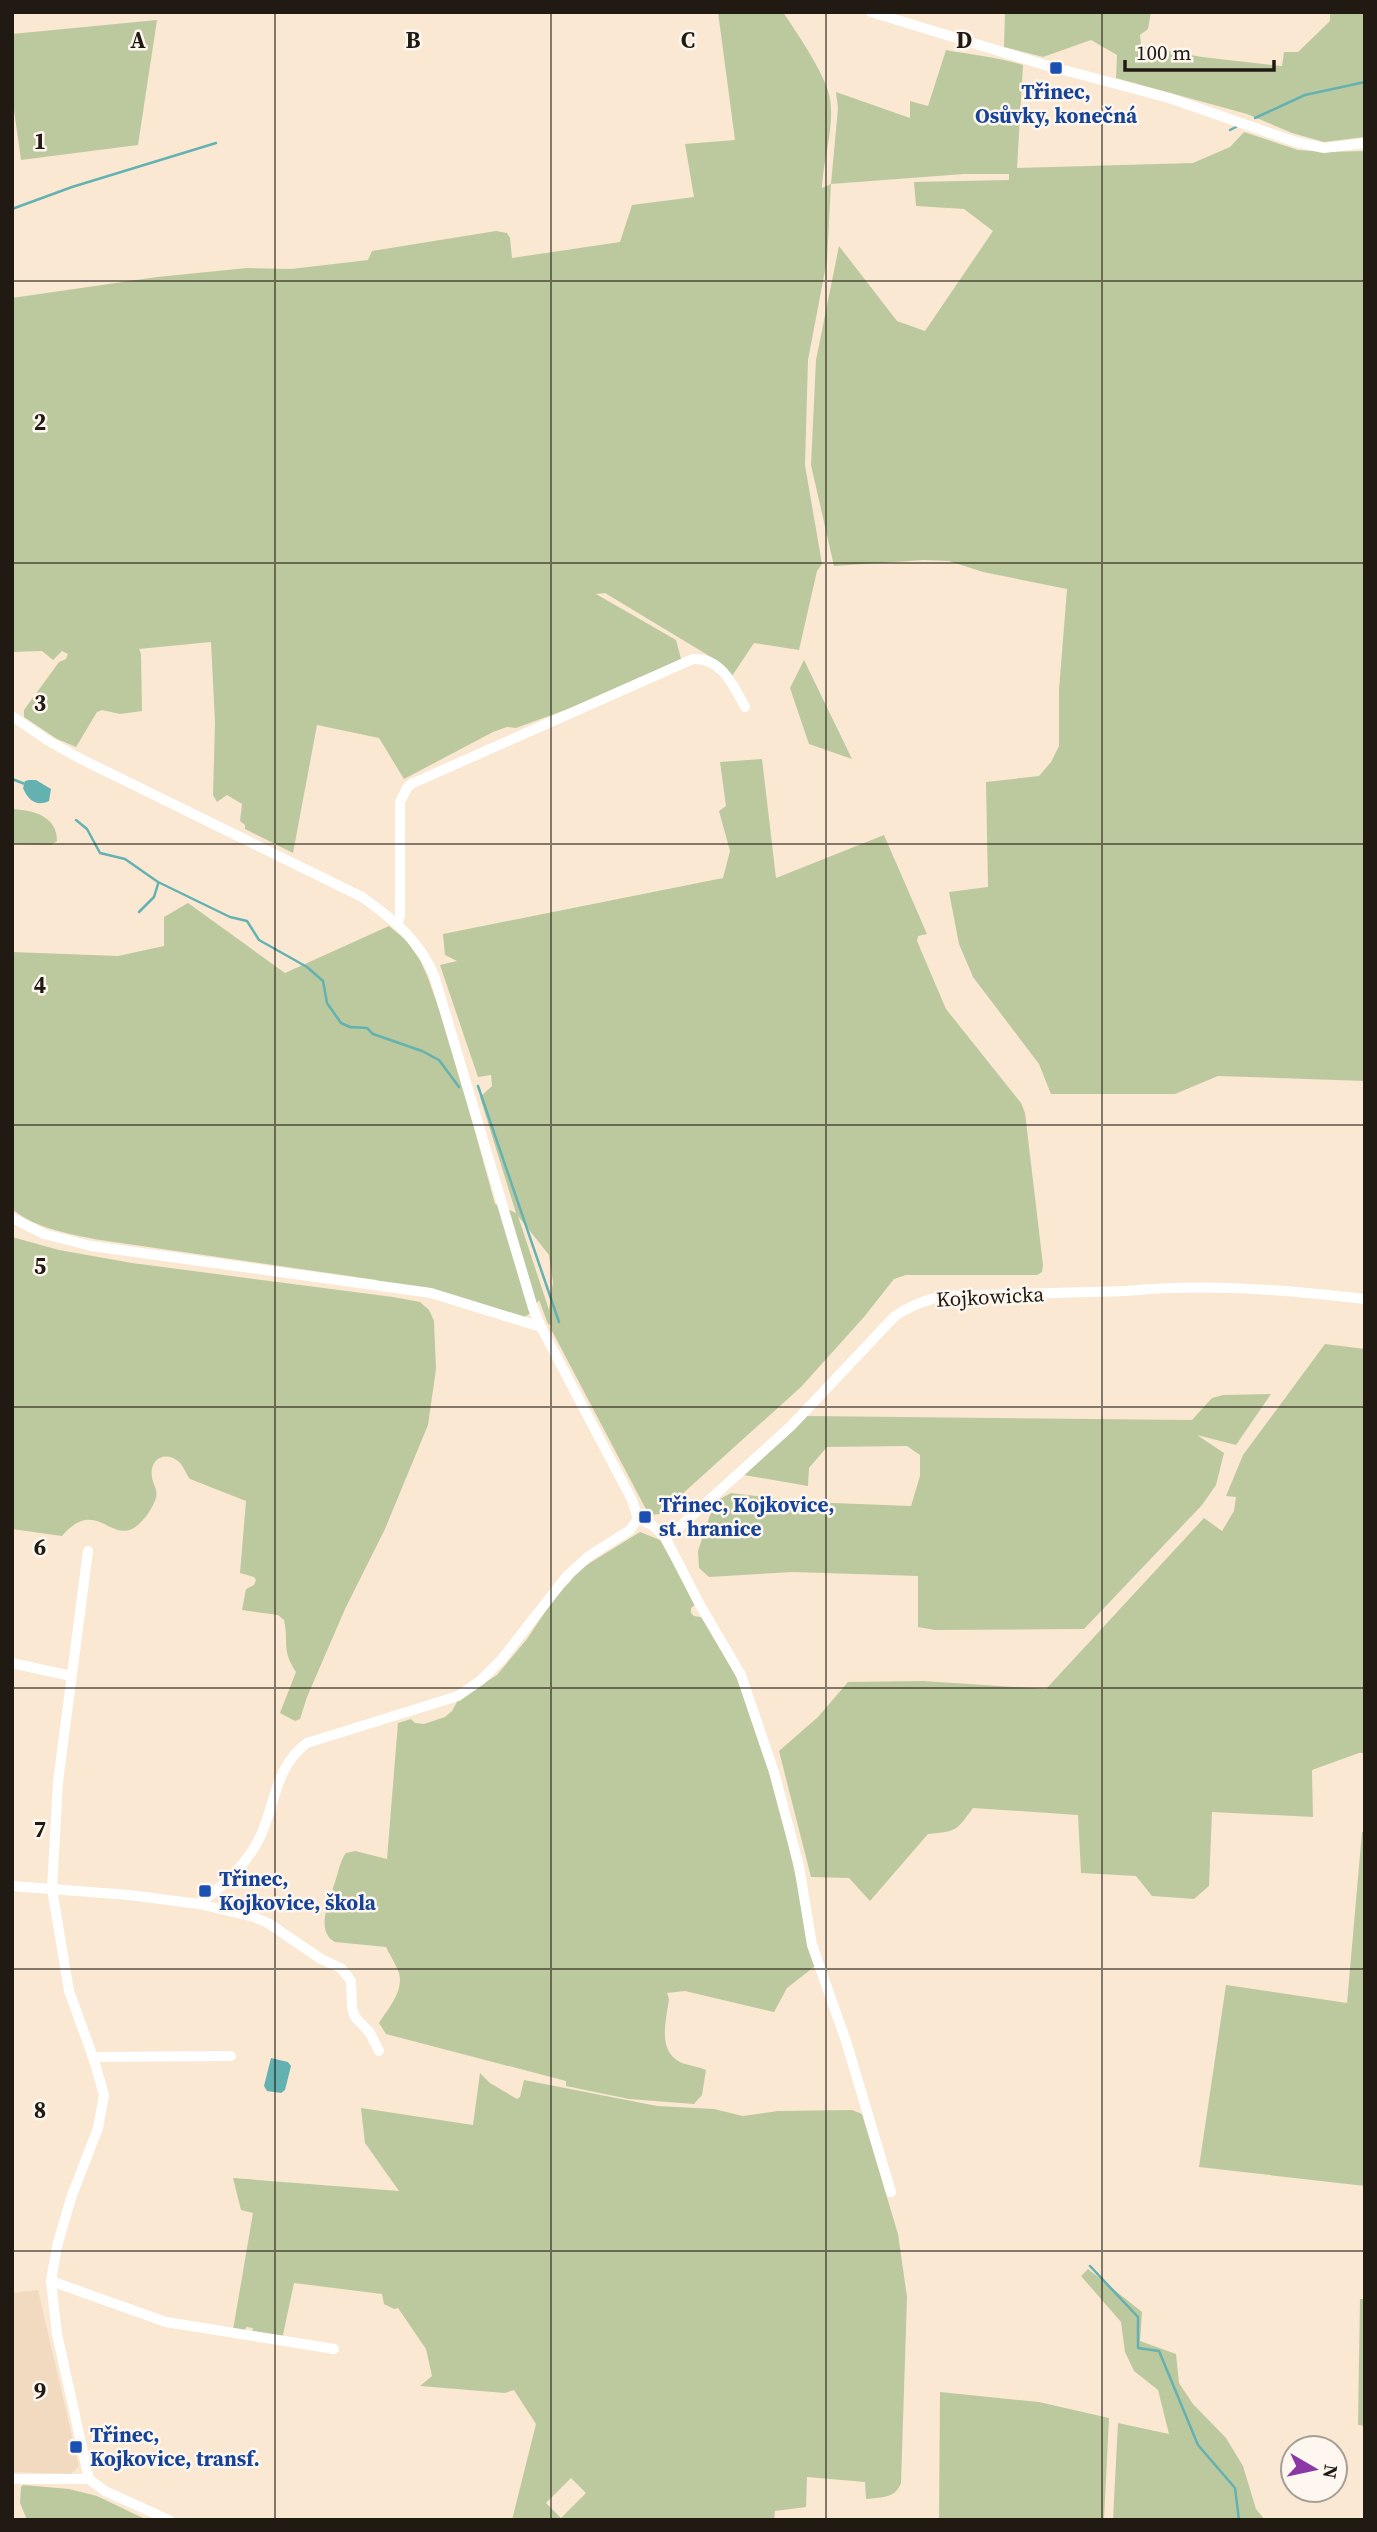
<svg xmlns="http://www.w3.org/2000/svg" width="1377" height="2532" font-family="'Source Serif 4',serif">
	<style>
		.built { fill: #f2dac0 }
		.green { fill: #bcc99e; fill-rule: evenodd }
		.water { fill: #64b1b2 }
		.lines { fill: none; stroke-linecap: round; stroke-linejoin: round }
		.stream { stroke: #64b1b2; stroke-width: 2.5 }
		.minor { stroke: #fff; stroke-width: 10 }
		.grid { fill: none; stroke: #211a13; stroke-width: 2; stroke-opacity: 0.55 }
		.transit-dot { fill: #1a4fb4; stroke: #fef7ef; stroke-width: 2.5 }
		.labels { text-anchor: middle; stroke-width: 5; stroke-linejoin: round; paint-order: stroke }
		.transit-label { font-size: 21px; font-weight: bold; fill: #164399; stroke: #fef7ef; text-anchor: start }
		.street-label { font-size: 21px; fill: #211a13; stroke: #fef7ef }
		.grid-label { font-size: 23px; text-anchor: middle; font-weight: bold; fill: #211a13; stroke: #fef7ef; stroke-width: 5; stroke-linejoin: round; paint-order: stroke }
	</style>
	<rect width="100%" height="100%" fill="#fae8d3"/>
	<path class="built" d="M38,2290L79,2466L71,2474L12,2472V2293Z"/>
	<g class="green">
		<path d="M718,12H783C797,33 823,71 829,94C836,124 823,158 822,188L831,184L838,108L836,92L910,118V101L928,106L946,50C972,55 998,57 1023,65L1017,168L1193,163L1230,147L1244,132L1298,150L1326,152L1365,151V1081L1218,1076L1175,1094H1051L1039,1064L973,977L959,944L949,892L988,887L986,782L1039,776L1051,762L1059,746V690L1067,589L983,572L949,561L924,560L834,566L811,465L816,360L839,246L897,321L925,331L993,231L964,209L916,206L914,182L1009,180V174H964L831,184L827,260L808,360L805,465L822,564L817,571L799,650L754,643L732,676L716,660L605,593L596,594L676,640L681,659L587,702L516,728L507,727L493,732L404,779L379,738L317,725L293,853L245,829V825L240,821L242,804L227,795L217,802L213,795L215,723L211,642L139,649L141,654L142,711L120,714L102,710L97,712L76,747L57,739L24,717V710L59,662L66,659L68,654L62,651L53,660L42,651L12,652V298L157,277L247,268L291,269L368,260L372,251L496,231L507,233L510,238L512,258L620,242L632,205L694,197L685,144L735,140Z"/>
		<path d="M1005,12H1151L1148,29L1140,35L1141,46L1202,57L1282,66L1284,52H1298L1330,21V12H1365V137L1324,142L1292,133L1247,114L1116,78L1117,55L1091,40L1043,57L1004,47Z"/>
		<path d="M157,20L138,145L21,160L12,96V34Z"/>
		<path d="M804,660L852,759L809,744L790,688Z"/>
		<path d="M762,759L776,878L884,835L927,934L918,936L917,941L946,1009L1021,1103L1025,1113L1043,1265L1042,1272L1037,1275H906L894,1279L864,1317L801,1387L660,1514L649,1515L551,1329V1325L548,1324L539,1300L529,1314L523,1318L377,1283V1280L100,1240C70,1234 36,1229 12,1209V952L118,956L164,946V917L188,903L285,973L389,926L406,940L420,960L428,978L449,1037L495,1204L516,1213L480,1097L492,1086L491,1075L478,1077L440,965L457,961L445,955L443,934L723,878L730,851L719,811L726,806L720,762ZM518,1216L549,1255L553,1282L549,1310Z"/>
		<path d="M12,809C33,810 57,816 57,841L51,845L12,844Z"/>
		<path d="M12,1237L59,1250L132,1263L393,1297L420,1302L429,1310L434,1321L436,1369L428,1425L385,1529L345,1609L307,1697L300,1719L295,1721L280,1713L296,1672C281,1649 289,1643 284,1620L278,1615L242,1610L246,1589L254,1585L256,1580L254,1577L240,1573L246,1501L190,1479C185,1473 184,1466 178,1461C164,1450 149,1460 152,1477C153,1485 158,1489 156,1498C153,1506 148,1515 142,1521C113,1553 99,1493 62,1536L12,1529Z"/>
		<path d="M1325,1344L1365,1349V1753H1359L1312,1770L1313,1817L1212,1812L1209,1886L1194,1899L1152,1896L1136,1876L1081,1873L1078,1815L973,1808C956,1831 958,1831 928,1834L870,1901L849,1878L811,1877L779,1751L818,1717L848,1682L923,1681L1046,1689L1204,1518L1222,1531L1234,1511L1236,1497L1226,1496L1243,1455Z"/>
		<path d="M1271,1394L1236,1445L1197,1435L1224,1453L1216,1485L1202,1505L1084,1629L935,1630L918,1627V1576L793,1572L709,1577L699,1568L698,1551L710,1515L718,1500L731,1493L807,1502L911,1506L920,1476V1455L907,1446L827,1447L809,1468L808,1486L744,1475L807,1416L1192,1420L1212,1398L1223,1395Z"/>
		<path d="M640,1532L660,1540L696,1604L691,1608V1613L694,1616L706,1618C718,1642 732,1666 742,1690C777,1780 795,1873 815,1966L787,1988L774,2012L685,1991L667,1993L669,1999C666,2022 656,2054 685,2064C692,2066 699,2067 706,2070L702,2095L694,2104L629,2099L566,2086V2081L386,2034L379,2023C388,2009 404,1991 399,1973C396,1964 390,1956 386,1947L335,1942C315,1931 329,1902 334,1885C338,1875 339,1862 346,1853L355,1851L387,1859L398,1723L411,1719L415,1723L424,1724L445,1717L452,1711L458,1700L497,1675L527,1639L557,1594L570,1582L577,1571Z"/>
		<path d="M1362,1832H1365V2186L1199,2167L1226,1985L1347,2003Z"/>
		<path d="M480,2073L490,2083L517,2099L520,2097L524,2080L657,2106L714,2109L743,2116L778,2111L852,2110L862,2114L898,2234L907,2297L901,2483C895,2499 881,2497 866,2499L865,2482L807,2477L806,2507L775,2511L774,2520H512L536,2424L514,2390L505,2393L420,2386L432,2376L426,2349L398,2308L394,2309L384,2304L382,2294L294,2283L283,2335L279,2337L252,2333L253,2328L246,2327L245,2330H233L253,2213L241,2210L233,2178L399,2191L365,2143L361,2108L473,2125ZM571,2478L586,2493L561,2518L546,2503Z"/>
		<path d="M1088,2269L1142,2312L1140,2341L1176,2354L1179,2383L1193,2404L1226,2438L1243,2466L1256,2509L1265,2520H1113L1118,2423L1169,2434L1158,2390L1134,2371L1125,2352L1121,2322L1081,2276Z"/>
		<path d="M1360,2299H1365V2426L1358,2425Z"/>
		<path d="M940,2392L1039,2402L1109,2418L1104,2520H939Z"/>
		<path d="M23,2485L69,2489L97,2496L147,2520H27L20,2503L21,2487Z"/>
	</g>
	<g class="water">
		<path d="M29,780H36L51,789L49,801C36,807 28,800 23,788L25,781Z"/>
		<path d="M271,2058L288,2062L291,2066L285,2090L281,2093L267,2091L264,2086Z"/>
	</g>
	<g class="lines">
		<g class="stream">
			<path d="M1255,118L1305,95L1365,82"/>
			<path d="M1230,130L1236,127"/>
			<path d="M12,209L72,187L216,143"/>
			<path d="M12,779L25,784"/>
			<path d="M76,820L87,829L100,853L125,859L158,882L230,917L247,921L259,940L307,967L323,981L327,1003L341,1023L350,1027L367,1028L373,1034L422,1051L439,1060L459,1087"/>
			<path d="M139,912L154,897L158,884"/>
			<path d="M478,1086L559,1322"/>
			<path d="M1090,2266L1138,2317V2348L1159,2351L1198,2445L1235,2488L1239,2520"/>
		</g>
		<g class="minor">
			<path d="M871,12L1045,65L1169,98L1296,142L1324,148L1365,143"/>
			<path d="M12,716L47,740L77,757L362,897C393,919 418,939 434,975L533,1308L541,1327L632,1500L638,1519L630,1530L589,1556L566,1577L501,1660L481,1680L458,1696L307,1743C277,1765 276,1798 263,1830C251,1861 225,1884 199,1904L129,1895L12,1886"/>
			<path d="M398,923L400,916V802L407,788L411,784L693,659C722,658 733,685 745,707"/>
			<path d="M12,1218L44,1234L91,1246L431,1293L541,1327"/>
			<path d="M638,1519L652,1525L665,1537L700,1605L741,1675L774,1772L799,1866L812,1945L846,2041L891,2192"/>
			<path d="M665,1537L675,1531L791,1426L895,1316C911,1305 925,1300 943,1296L1127,1291C1205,1283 1287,1290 1365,1299"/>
			<path d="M88,1551L58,1782L52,1889L69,1991L93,2057L104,2095L98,2128L71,2198L57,2246L51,2281L57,2334L89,2479"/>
			<path d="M12,1663L71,1676"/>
			<path d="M199,1904L254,1917L268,1923L321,1959L341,1968L351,1981L352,2008L355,2017L370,2033L379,2051"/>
			<path d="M93,2057L231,2056"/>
			<path d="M51,2281L166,2322L334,2349"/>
			<path d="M12,2479H89L105,2491L169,2520"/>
		</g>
	</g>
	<path class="grid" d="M275,12V2520M551,12V2520M826,12V2520M1102,12V2520M12,281H1365M12,563H1365M12,844H1365M12,1125H1365M12,1407H1365M12,1688H1365M12,1969H1365M12,2251H1365"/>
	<g class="transit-dot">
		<rect x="1049" y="61" width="14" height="14" rx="3.5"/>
		<rect x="638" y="1510" width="14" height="14" rx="3.5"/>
		<rect x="198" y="1884" width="14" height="14" rx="3.5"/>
		<rect x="69" y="2440" width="14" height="14" rx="3.5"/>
	</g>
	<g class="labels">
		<g class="transit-label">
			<text x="1056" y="99" text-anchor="middle">Třinec,<tspan x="1056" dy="24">Osůvky, konečná</tspan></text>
			<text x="659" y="1512">Třinec, Kojkovice,<tspan x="659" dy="24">st. hranice</tspan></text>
			<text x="219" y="1886">Třinec,<tspan x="219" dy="24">Kojkovice, škola</tspan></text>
			<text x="90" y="2442">Třinec,<tspan x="90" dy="24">Kojkovice, transf.</tspan></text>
		</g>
		<g class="street-label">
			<text transform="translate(990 1297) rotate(-3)" y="7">Kojkowicka</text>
		</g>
	</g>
	<g class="grid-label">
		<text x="138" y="48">A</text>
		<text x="413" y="48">B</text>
		<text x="688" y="48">C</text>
		<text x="964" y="48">D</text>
		<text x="40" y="149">1</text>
		<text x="40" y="430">2</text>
		<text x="40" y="711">3</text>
		<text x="40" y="993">4</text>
		<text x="40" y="1274">5</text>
		<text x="40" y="1555">6</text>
		<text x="40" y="1837">7</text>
		<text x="40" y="2118">8</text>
		<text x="40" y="2399">9</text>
	</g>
	<rect width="1377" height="2532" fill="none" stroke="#211a13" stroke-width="28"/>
	<g transform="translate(1314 2469) rotate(99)"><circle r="33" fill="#fef7ef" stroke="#a69f97" stroke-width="2"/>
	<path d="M0-5L12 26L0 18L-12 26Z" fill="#8b37a5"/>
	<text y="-10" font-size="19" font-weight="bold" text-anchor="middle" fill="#211a13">N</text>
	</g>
	<path d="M1125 60v10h149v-10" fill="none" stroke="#211a13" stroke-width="3.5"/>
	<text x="1136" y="60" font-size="21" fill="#211a13" stroke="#fef7ef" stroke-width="5" paint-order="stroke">100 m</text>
</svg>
